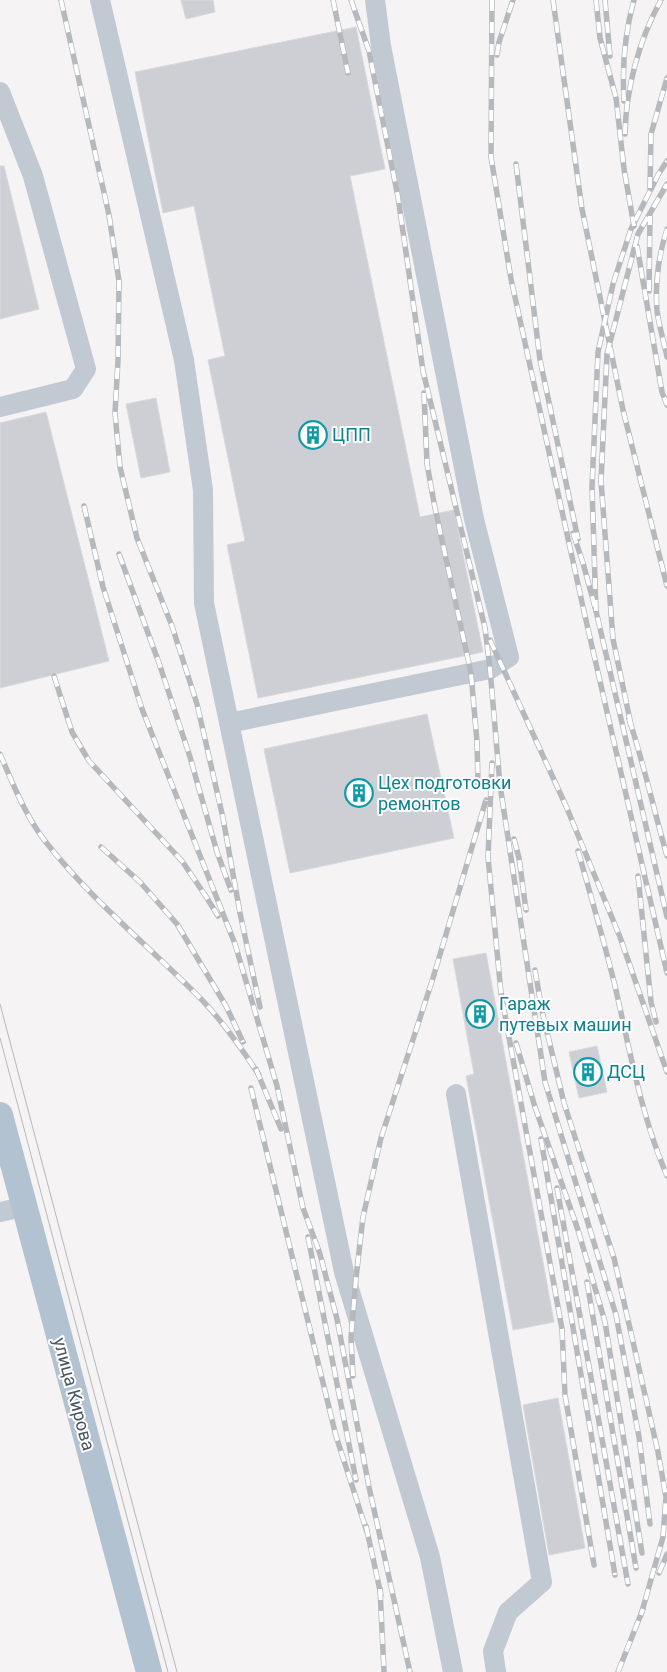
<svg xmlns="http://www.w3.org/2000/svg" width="667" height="1672" font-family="Roboto,sans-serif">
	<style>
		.building { fill: #cdcfd5; stroke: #d7d9de }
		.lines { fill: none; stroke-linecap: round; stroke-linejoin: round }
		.minor { stroke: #c1cad2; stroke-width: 20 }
		.major { stroke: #b3c2d1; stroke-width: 26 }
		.tram { stroke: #b5b8bd; stroke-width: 1 }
		.rail-casing { stroke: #b5b8bd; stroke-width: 5.5 }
		.rail { stroke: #fff; stroke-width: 4; stroke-dasharray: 11; stroke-linecap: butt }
		.labels { text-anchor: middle; stroke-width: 4; stroke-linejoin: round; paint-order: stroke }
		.culture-label { font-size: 18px; fill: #0d838f; stroke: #fff; text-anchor: start }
		.street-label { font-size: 18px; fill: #4a5661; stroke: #fff }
	</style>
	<rect width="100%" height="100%" fill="#f5f3f3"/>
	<g class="building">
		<path d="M181,0H213L215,12L186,19Z"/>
		<path d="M356,27L385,169L350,176L420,517L454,510L483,652L258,698L227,545L245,541L208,360L225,356L194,206L163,213L135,72Z"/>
		<path d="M0,166H4L39,309L0,319Z"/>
		<path d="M156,398L170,472L141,478L126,404Z"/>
		<path d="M46,412L109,661L0,688V423Z"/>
		<path d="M427,714L454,838L290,873L264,749Z"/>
		<path d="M486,953L554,1322L513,1330L466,1076L474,1074L453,959Z"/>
		<path d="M597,1046L607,1092L579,1098L569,1052Z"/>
		<path d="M558,1398L585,1548L549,1555L523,1405Z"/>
	</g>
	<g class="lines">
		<g class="minor">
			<path d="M100,0L184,360L203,490L204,603L344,1272L430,1557L453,1672"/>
			<path d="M0,92L33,176L86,369L73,389L0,407"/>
			<path d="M229,723L490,669L509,657L474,519L381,46L375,0"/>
			<path d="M456,1094L542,1582L508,1612L493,1651L496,1672"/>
			<path d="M0,1212L24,1207"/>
		</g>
		<path class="major" d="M0,1115L149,1672"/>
		<g class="tram">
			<path d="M0,1004L177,1672"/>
			<path d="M0,1038L168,1672"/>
		</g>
		<defs>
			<g id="rail">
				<path d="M61,0L109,215L119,281L118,360L115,413L120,467L137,538L172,626L197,704L223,818L240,913L260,1007"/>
				<path d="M333,0L348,73"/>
				<path d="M351,0L369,51L398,197L423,371L485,628L490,669L500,785L545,1082L616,1315L639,1437L650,1524"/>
				<path d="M492,0L491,157L511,279L585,616L667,973"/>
				<path d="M553,0L582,209L623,410L667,586"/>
				<path d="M596,0L600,38L616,98L624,169L634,226"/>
				<path d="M605,0L610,56"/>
				<path d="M497,55L499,42L513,0"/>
				<path d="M624,101C622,68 625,32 634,0"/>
				<path d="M625,134C626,88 639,40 661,0"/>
				<path d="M516,164L540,360L578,539"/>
				<path d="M650,188L651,134L667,78"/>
				<path d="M667,229C659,254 655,284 657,311C659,326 664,342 667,357"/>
				<path d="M637,246L662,392L667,405"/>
				<path d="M649,291L650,216"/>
				<path d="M424,393L427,464L435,508L471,673L477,742L478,783"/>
				<path d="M84,506L103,587L142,709L235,944L277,1086L303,1208L320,1254L337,1319L369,1487L410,1672"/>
				<path d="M573,533L583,563L596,611L667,917"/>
				<path d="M119,554L159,663L190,757L217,852L231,890"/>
				<path d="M596,611L592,487L598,352L613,284L631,229L658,175L667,161"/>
				<path d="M490,640L566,806L620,937L667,1072"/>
				<path d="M54,676L72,732L89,761L182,861L207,898L218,916"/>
				<path d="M629,719C644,764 654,811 667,856"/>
				<path d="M631,725L613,639L601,481L607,354L638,234L667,184"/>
				<path d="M0,754C13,784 25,815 45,841C91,900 150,947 202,1000C224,1023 242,1049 259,1075"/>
				<path d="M492,763L488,857L501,993L562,1329L565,1395L594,1565"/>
				<path d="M514,839L519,858L526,910"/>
				<path d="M101,847L140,882L177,924L226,1006L243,1042"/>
				<path d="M578,851C591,896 604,941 615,986C630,1051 641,1115 667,1176"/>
				<path d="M638,876L651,1002L656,1022"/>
				<path d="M535,970L542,1011L564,1103L614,1258L658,1452L666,1497L663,1537L641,1615"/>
				<path d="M516,1043L535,1107L578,1230L605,1322L642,1553"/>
				<path d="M256,1069L281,1129"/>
				<path d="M251,1088L336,1436L367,1532"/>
				<path d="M541,1139L615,1575"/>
				<path d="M557,1188L628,1584"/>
				<path d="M308,1237L356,1480"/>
				<path d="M587,1282L636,1568"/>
				<path d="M353,1376L351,1338L356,1278L363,1217L381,1138L433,978L486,800"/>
				<path d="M366,1526L381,1595"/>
				<path d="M659,1573L667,1554"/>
				<path d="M380,1589L384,1672"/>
				<path d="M618,1672L643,1609"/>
			</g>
		</defs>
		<use href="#rail" class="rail-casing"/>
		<use href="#rail" class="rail"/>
	</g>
	<defs>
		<symbol id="building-ring" viewBox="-11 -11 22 22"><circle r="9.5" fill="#fff" stroke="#0f9aa8" stroke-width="1.5"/><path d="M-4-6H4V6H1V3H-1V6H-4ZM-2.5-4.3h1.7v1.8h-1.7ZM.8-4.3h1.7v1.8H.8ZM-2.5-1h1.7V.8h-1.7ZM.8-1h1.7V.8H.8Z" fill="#0f9aa8"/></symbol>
	</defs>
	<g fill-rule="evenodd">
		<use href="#building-ring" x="297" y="419" width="32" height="32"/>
		<use href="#building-ring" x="343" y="777" width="32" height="32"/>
		<use href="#building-ring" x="464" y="998" width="32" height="32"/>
		<use href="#building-ring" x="572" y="1056" width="32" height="32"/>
	</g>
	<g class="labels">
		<g class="culture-label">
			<text x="332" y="441">ЦПП</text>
			<text x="378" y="789">Цех подготовки<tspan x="378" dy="21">ремонтов</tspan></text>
			<text x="499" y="1010">Гараж<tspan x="499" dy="21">путевых машин</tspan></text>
			<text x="607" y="1078">ДСЦ</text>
		</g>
		<g class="street-label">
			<text transform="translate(74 1394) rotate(75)" y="6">улица Кирова</text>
		</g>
	</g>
</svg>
